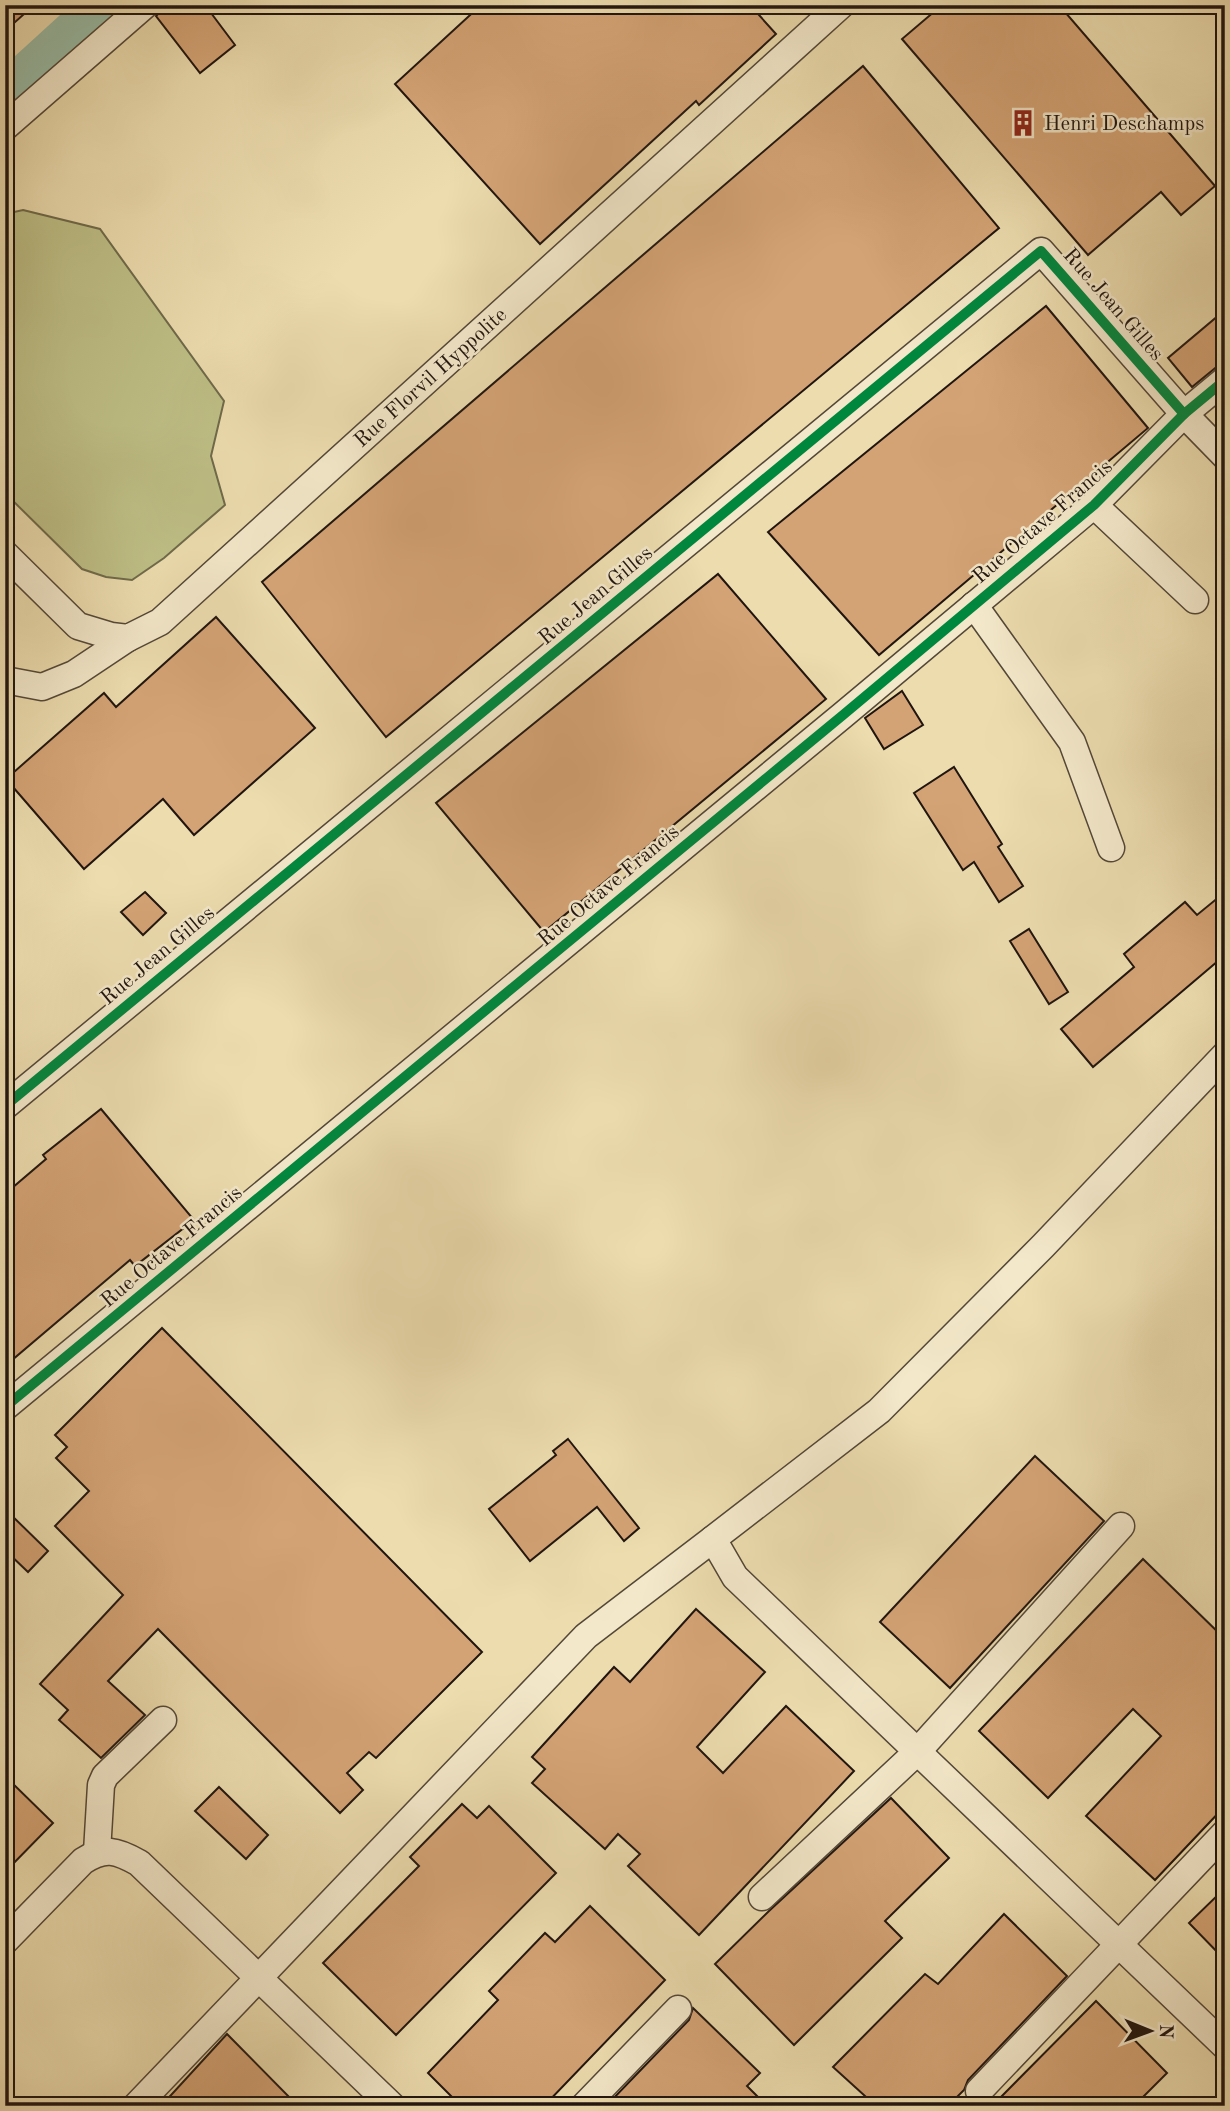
<svg xmlns="http://www.w3.org/2000/svg" width="1230" height="2111" font-family="'Old Standard TT',serif">
	<style>
		.green { fill: #bebf86; stroke: #6f6a4b; stroke-width: 2 }
		.lines { fill: none; stroke-linecap: round; stroke-linejoin: round }
		.river { stroke: #99bca6; stroke-width: 35 }
		.building { fill: #d4a375; stroke: #201510; stroke-width: 2 }
		.minor-casing { stroke: #534738; stroke-width: 29 }
		.minor { stroke: #f3e8ca; stroke-width: 26 }
		.cycleway-casing { stroke: #f3e8ca; stroke-width: 15 }
		.cycleway { stroke: #00873e; stroke-width: 10 }
		.labels { text-anchor: middle; stroke-width: 5; stroke-linejoin: round; paint-order: stroke }
		.poi-label { font-size: 21px; fill: #201510; stroke: #f3e8ca; text-anchor: start }
		.street-label { font-size: 21px; fill: #201510; stroke: #f3e8ca }
	</style>
	<rect width="100%" height="100%" fill="#ecdcae"/>
	<filter id="stains"><feTurbulence type="fractalNoise" baseFrequency=".00286" numOctaves="4"/><feColorMatrix values="0 0 0 0 .2 0 0 0 0 .09 0 0 0 0 .02 0 0 0 .5 -.17"/></filter>
	<radialGradient id="worn" r=".72"><stop offset=".6" stop-color="#630" stop-opacity="0"/><stop offset="1" stop-color="#630" stop-opacity=".3"/></radialGradient>
	<path class="green" d="M23,210L100,229L224,401L211,456L225,505L164,558L132,580L106,577L82,569L5,493V214Z"/>
	<g class="lines">
		<path class="river" d="M5,89L97,5"/>
	</g>
	<g class="building">
		<path d="M5,5H14L23,15L5,31Z"/>
		<path d="M167,5H205L235,45L200,73L156,16Z"/>
		<path d="M481,5H750L776,34L699,105L696,101L540,244L395,84Z"/>
		<path d="M942,5H1059L1215,186L1181,215L1161,192L1088,255L902,39Z"/>
		<path d="M863,66L999,228L386,737L262,582Z"/>
		<path d="M1046,306L1148,428L879,655L768,532Z"/>
		<path d="M1225,310V360L1192,387L1168,358Z"/>
		<path d="M718,574L826,699L544,932L436,803Z"/>
		<path d="M216,617L315,728L194,835L163,799L84,869L6,779L104,693L116,707Z"/>
		<path d="M902,691L923,725L884,749L865,718Z"/>
		<path d="M954,767L1002,844L998,847L1023,886L999,902L974,862L963,870L914,793Z"/>
		<path d="M145,892L166,913L143,935L121,912Z"/>
		<path d="M1225,892V955L1093,1067L1061,1029L1134,967L1124,954L1185,902L1197,915Z"/>
		<path d="M1029,929L1068,992L1049,1004L1010,941Z"/>
		<path d="M101,1109L194,1220L135,1266L130,1260L5,1366V1194L46,1159L43,1155Z"/>
		<path d="M162,1328L482,1652L376,1758L369,1752L347,1773L363,1790L340,1813L158,1629L108,1681L145,1715L101,1758L59,1720L68,1710L40,1684L123,1595L55,1526L89,1491L56,1458L67,1447L55,1435Z"/>
		<path d="M568,1439L639,1528L624,1541L597,1507L530,1561L489,1509L556,1455L553,1451Z"/>
		<path d="M1035,1456L1104,1521L950,1688L880,1622Z"/>
		<path d="M5,1509L48,1551L28,1572L5,1550Z"/>
		<path d="M1143,1559L1225,1639V1806L1155,1880L1086,1816L1161,1736L1133,1709L1048,1798L979,1731Z"/>
		<path d="M696,1609L765,1672L697,1747L723,1773L786,1706L854,1771L699,1935L628,1866L640,1854L618,1834L605,1849L532,1783L545,1769L532,1757L614,1667L630,1682Z"/>
		<path d="M5,1776L53,1823L5,1872Z"/>
		<path d="M219,1787L268,1835L246,1859L195,1811Z"/>
		<path d="M891,1798L949,1858L885,1921L902,1938L794,2045L715,1964L769,1911Z"/>
		<path d="M462,1804L477,1818L489,1806L556,1873L396,2035L323,1963L419,1866L410,1857Z"/>
		<path d="M1225,1888V1960L1189,1923Z"/>
		<path d="M590,1906L665,1980L544,2106H461L428,2073L498,2000L489,1991L545,1933L555,1942Z"/>
		<path d="M1004,1914L1067,1976L968,2080L964,2090L948,2106H876L833,2067L925,1974L938,1984Z"/>
		<path d="M1096,2001L1167,2073L1134,2106H992Z"/>
		<path d="M693,2008L760,2073L747,2086L767,2106H606L689,2020Z"/>
		<path d="M227,2034L298,2106H161Z"/>
	</g>
	<g class="lines">
		<defs>
			<g id="minor">
				<path d="M5,127L145,5"/>
				<path d="M1094,505L1195,600"/>
				<path d="M5,554L78,626L111,636L128,638L160,622L841,5"/>
				<path d="M974,605L1072,742L1111,848"/>
				<path d="M5,680L42,687L74,674L128,638"/>
				<path d="M5,1106L1041,251L1184,414L1225,456"/>
				<path d="M5,1407L843,715L1094,505L1184,414L1225,380"/>
				<path d="M713,1539L879,1411L1043,1246L1225,1055"/>
				<path d="M97,1852L101,1785L105,1776L163,1720"/>
				<path d="M762,1897L917,1752L1121,1526"/>
				<path d="M5,1941L83,1861C105,1847 116,1850 139,1863L392,2106"/>
				<path d="M979,2091L1225,1833"/>
				<path d="M136,2106L586,1636L713,1539L735,1577L1225,2046"/>
				<path d="M584,2106L678,2009"/>
			</g>
		</defs>
		<use href="#minor" class="minor-casing"/>
		<use href="#minor" class="minor"/>
		<defs>
			<g id="cycleway">
				<path d="M5,1106L1041,251L1184,414"/>
				<path d="M5,1407L843,715L1094,505L1184,414L1225,380"/>
			</g>
		</defs>
		<use href="#cycleway" class="cycleway-casing"/>
		<use href="#cycleway" class="cycleway"/>
	</g>
	<defs>
		<symbol id="building-bare" viewBox="-9 -9 18 18"><path d="M-4-6H4V6H1V3H-1V6H-4ZM-2.5-4.3h1.7v1.8h-1.7ZM.8-4.3h1.7v1.8H.8ZM-2.5-1h1.7V.8h-1.7ZM.8-1h1.7V.8H.8Z" fill="#8f2418" stroke="#f3e8ca" stroke-width="2.5" paint-order="stroke"/></symbol>
	</defs>
	<g fill-rule="evenodd">
		<use href="#building-bare" x="1004" y="104" width="38" height="38"/>
	</g>
	<g class="labels">
		<g class="poi-label">
			<text x="1044" y="130">Henri Deschamps</text>
		</g>
		<g class="street-label">
			<text transform="translate(1114 304) rotate(49)" y="7">Rue Jean Gilles</text>
			<text transform="translate(430 377) rotate(-42)" y="7">Rue Florvil Hyppolite</text>
			<text transform="translate(1042 521) rotate(-41)" y="7">Rue Octave Francis</text>
			<text transform="translate(595 595) rotate(-40)" y="7">Rue Jean Gilles</text>
			<text transform="translate(608 885) rotate(-40)" y="7">Rue Octave Francis</text>
			<text transform="translate(157 955) rotate(-40)" y="7">Rue Jean Gilles</text>
			<text transform="translate(171 1246) rotate(-40)" y="7">Rue Octave Francis</text>
		</g>
	</g>
	<rect width="1230" height="2111" fill="none" stroke="#ecdcae" stroke-width="28"/>
	<rect x="7" y="7" width="1216" height="2097" fill="none" stroke="#201510" stroke-width="3.5"/>
	<rect x="14" y="14" width="1202" height="2083" fill="none" stroke="#201510" stroke-width="2"/>
	<g transform="translate(1150 2031) rotate(91)" stroke="#f3e8ca" stroke-width="5" paint-order="stroke">
	<path d="M0-5L12 26L0 18L-12 26Z" fill="#201510"/>
	<text y="-10" font-size="19" font-weight="bold" text-anchor="middle" fill="#201510">N</text>
	</g>
	<rect width="100%" height="100%" filter="url(#stains)"/>
	<rect width="100%" height="100%" fill="url(#worn)"/>
</svg>
